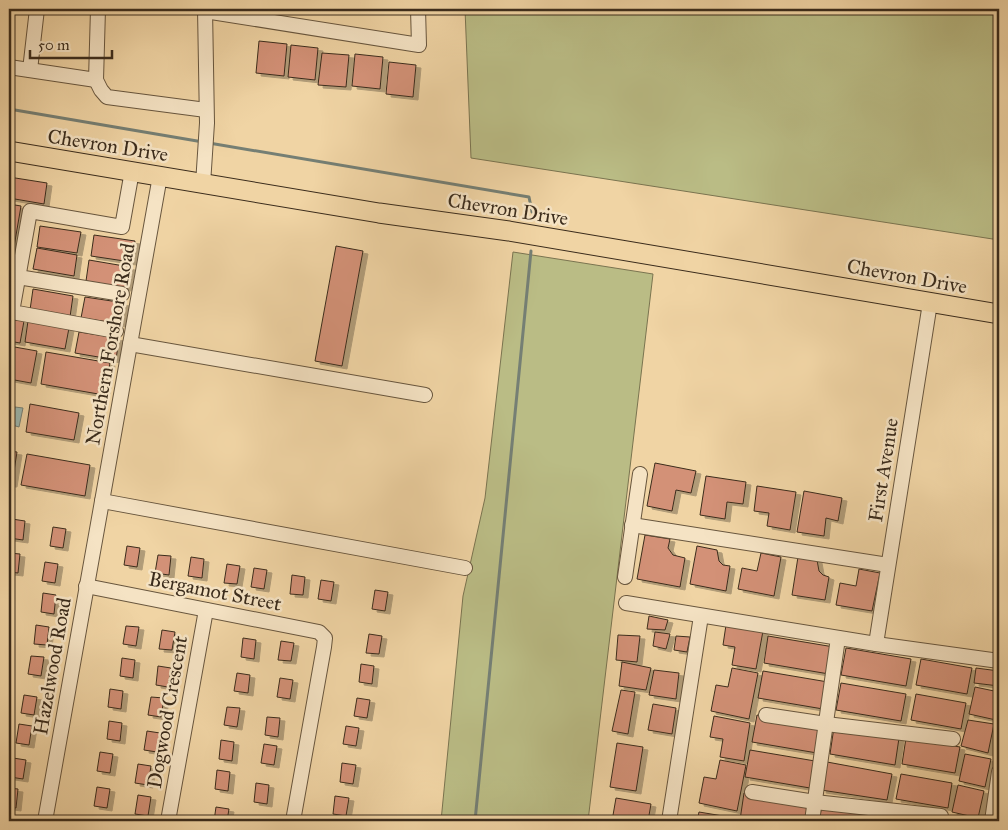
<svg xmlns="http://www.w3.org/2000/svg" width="1008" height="830" font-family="'IM FELL Great Primer',serif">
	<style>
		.green { fill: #babc85; stroke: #7a7450 }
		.water { fill: #9cb7af; stroke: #757f74 }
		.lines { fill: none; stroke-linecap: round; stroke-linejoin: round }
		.stream { stroke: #757f74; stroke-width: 3 }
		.building { fill: #d39177; stroke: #3b2c1c; filter: url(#shadow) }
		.minor-casing { stroke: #68563e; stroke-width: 16 }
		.major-casing { stroke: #3b2c1c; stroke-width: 21 }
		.minor { stroke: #f5e3c4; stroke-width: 14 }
		.major { stroke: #f0d4a4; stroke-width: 19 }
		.labels { text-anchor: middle; stroke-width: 5; stroke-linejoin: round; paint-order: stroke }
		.street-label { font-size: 20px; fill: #3b2c1c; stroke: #f5e3c4 }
	</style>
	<defs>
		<filter id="shadow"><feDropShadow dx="5" dy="3" stdDeviation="0" flood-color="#0004"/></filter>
	</defs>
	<rect width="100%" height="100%" fill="#f0d4a4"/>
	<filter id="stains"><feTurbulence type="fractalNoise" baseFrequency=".004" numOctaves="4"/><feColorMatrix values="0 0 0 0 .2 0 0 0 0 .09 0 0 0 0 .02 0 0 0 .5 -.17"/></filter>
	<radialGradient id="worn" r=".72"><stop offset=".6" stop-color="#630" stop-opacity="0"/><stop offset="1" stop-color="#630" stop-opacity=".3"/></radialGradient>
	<g class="green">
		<path d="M465,9H999V240L471,158Z"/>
		<path d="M513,252L653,274L588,821H441L463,596L485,498Z"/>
	</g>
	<path class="water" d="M15,407L23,408L19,427L12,425Z"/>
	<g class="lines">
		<g class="stream">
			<path d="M9,109L203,142"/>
			<path d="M209,143L529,197L532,212"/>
			<path d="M475,821L531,251"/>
		</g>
	</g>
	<g class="building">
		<path d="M259,41L287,44L284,76L256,73Z"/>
		<path d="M291,45L318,48L315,80L288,77Z"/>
		<path d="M322,53L349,55L346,87L318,85Z"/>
		<path d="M355,54L383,57L380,89L352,86Z"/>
		<path d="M389,62L416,65L413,97L386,94Z"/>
		<path d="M9,177L47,183L44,204L9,198Z"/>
		<path d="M9,204L21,206L14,247L9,246Z"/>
		<path d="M40,226L81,232L77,253L37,247Z"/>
		<path d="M94,235L135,241L131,262L91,256Z"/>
		<path d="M336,246L363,251L342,366L315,361Z"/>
		<path d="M37,248L77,255L74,276L33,269Z"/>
		<path d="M9,260L13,261L9,290Z"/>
		<path d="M89,260L130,267L126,288L86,281Z"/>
		<path d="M33,289L73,296L70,317L30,310Z"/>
		<path d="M85,297L125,303L122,324L81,318Z"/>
		<path d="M9,319L24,321L20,343L9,341Z"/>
		<path d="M28,321L69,328L65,349L25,342Z"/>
		<path d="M79,332L119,338L116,360L75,353Z"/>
		<path d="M9,346L37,351L31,383L9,379Z"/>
		<path d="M46,352L110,363L104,395L41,384Z"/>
		<path d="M30,404L79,413L74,440L26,432Z"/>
		<path d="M9,451L17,452L12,484H9Z"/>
		<path d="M27,454L90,465L85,496L21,485Z"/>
		<path d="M655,463L696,471L691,493L676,490L672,511L647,506Z"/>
		<path d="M706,476L746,482L743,504L727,502L725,519L700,515Z"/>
		<path d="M757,486L796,492L790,530L767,526L769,513L754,511Z"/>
		<path d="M804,491L842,498L838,521L826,518L824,536L797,532Z"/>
		<path d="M12,519L25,521L23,540L9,538Z"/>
		<path d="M53,527L66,529L63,548L50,546Z"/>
		<path d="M645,535L670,539L668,548L673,555L685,558L680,587L637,579Z"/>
		<path d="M127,546L140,548L137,567L124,565Z"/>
		<path d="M697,546L717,550L719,561L723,565L730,566L726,591L690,584Z"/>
		<path d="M9,553L20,554L18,573L9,572Z"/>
		<path d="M761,553L781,557L774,596L738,589L742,568L757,571Z"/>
		<path d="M158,555L171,556L169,575L155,573Z"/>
		<path d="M191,557L204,559L202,578L188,576Z"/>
		<path d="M798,557L817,560L819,571L823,575L829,577L825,600L792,595Z"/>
		<path d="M45,562L58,564L55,583L42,581Z"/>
		<path d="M227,564L240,566L237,584L224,583Z"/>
		<path d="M254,568L267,570L264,589L251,587Z"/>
		<path d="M859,569L880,573L872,611L836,605L840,583L856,586Z"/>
		<path d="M292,575L305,577L303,595L290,594Z"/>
		<path d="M321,580L334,582L331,601L318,599Z"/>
		<path d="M375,590L388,592L385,611L372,609Z"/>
		<path d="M43,593L56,595L54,614L41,612Z"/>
		<path d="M649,616L668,620L665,630L647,629Z"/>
		<path d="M36,625L49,627L47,645L34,644Z"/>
		<path d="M726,625L763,631L756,669L732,665L735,647L723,645Z"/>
		<path d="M126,626L139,627L136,646L123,644Z"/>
		<path d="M162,630L175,632L172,650L159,649Z"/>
		<path d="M655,632L670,634L666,649L653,646Z"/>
		<path d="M369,634L382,636L379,654L366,653Z"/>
		<path d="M618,635L640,636L637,662L616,660Z"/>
		<path d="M676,636L690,637L687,652L674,650Z"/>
		<path d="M768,636L834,647L829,674L764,663Z"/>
		<path d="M243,638L256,640L254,659L241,657Z"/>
		<path d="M281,641L294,643L291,661L278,660Z"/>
		<path d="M846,648L911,659L906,686L841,675Z"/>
		<path d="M31,656L44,657L41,676L28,674Z"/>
		<path d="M122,658L135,660L133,678L120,676Z"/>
		<path d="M921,659L972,668L967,694L916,685Z"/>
		<path d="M622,662L651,668L646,690L619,686Z"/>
		<path d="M361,664L374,666L372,684L359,682Z"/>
		<path d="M158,666L171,668L168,687L156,685Z"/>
		<path d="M732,668L758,673L749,719L711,711L716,685L728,687Z"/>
		<path d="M976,668L999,671V686L974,683Z"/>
		<path d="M654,670L679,673L676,699L649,695Z"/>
		<path d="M763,671L828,682L823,709L758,698Z"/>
		<path d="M237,673L250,675L248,693L234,691Z"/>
		<path d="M280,678L293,680L290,699L277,697Z"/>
		<path d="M841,683L906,694L901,721L836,710Z"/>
		<path d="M975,687L999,692V703L996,720L969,714Z"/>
		<path d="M110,689L123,691L121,709L108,707Z"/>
		<path d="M621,690L635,692L628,734L612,731Z"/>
		<path d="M916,694L966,703L961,729L911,720Z"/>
		<path d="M24,695L37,697L34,715L21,713Z"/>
		<path d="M151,697L164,698L161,717L148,715Z"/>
		<path d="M357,698L370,700L367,718L354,716Z"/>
		<path d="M653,704L676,708L672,734L648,730Z"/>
		<path d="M227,707L240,708L237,727L224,725Z"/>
		<path d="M757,715L822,726L817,753L752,742Z"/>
		<path d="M714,716L750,723L744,761L720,757L723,739L710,737Z"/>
		<path d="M267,717L280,718L278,737L265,735Z"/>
		<path d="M968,720L994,724L988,753L961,746Z"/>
		<path d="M109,721L122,723L120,741L107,739Z"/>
		<path d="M19,724L32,726L29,745L16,743Z"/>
		<path d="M346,726L359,728L356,746L343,744Z"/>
		<path d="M834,727L899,738L895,765L830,754Z"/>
		<path d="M147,731L160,733L157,752L144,750Z"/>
		<path d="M906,738L960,747L955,773L902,764Z"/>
		<path d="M221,740L234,742L232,761L219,759Z"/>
		<path d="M617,743L643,747L636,791L610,787Z"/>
		<path d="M264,744L277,746L274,765L261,763Z"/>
		<path d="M750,750L815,761L810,788L745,777Z"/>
		<path d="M100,752L113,754L110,773L97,771Z"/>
		<path d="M965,754L991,759L985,787L959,781Z"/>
		<path d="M13,758L26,760L23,779L10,777Z"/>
		<path d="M720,760L746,765L737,811L699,803L704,777L716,779Z"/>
		<path d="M827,762L892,774L887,800L821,790Z"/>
		<path d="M342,763L356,765L353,784L340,782Z"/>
		<path d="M138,764L151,766L148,785L135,783Z"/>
		<path d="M217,770L230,772L228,791L215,789Z"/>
		<path d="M901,774L952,783L948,808L896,799Z"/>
		<path d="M256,783L269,785L267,804L254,802Z"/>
		<path d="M958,785L984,791L978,818L952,812Z"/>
		<path d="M97,787L110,789L107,808L94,806Z"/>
		<path d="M9,788L18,789L16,808L9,807Z"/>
		<path d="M744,793L809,804L806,821H749L740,820Z"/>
		<path d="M138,795L151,797L148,816L135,814Z"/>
		<path d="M335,796L349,798L346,816L333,814Z"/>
		<path d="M616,798L651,804L648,821H612Z"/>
		<path d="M822,805L887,816L886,821H819Z"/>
		<path d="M216,807L229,809L227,821H214Z"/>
		<path d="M699,812L735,818V821H697Z"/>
		<path d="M896,813L933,821H894Z"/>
		<path d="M252,816L265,818L264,821H251Z"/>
		<path d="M953,817L971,821H953Z"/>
	</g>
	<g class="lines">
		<defs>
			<g id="minor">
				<path d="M98,9L96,80L101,90L107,97L206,110"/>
				<path d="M205,11L419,45L418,9"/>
				<path d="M9,67L96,80"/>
				<path d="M30,70L37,9"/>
				<path d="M203,184L207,123L205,9"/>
				<path d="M18,277L122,294"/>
				<path d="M116,331L12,312L30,211L122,227L132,171"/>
				<path d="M130,344L425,395"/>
				<path d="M102,501L465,568"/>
				<path d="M632,525L888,565"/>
				<path d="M625,577L640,474"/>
				<path d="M86,586L319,632L325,638L324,647L293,821"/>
				<path d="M626,603L876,644L999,661"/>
				<path d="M876,644L930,303"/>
				<path d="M766,715L826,724L953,739"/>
				<path d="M752,792L815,802L941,816"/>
				<path d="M45,821L160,176"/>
				<path d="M168,821L206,610"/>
				<path d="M669,821L701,616"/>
				<path d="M812,821L838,638"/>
				<path d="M992,821L999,772"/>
			</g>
			<path id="major" d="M9,151L379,213L509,231L999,314"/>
		</defs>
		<use href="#minor" class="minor-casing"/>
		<use href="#major" class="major-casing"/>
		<use href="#minor" class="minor"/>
		<use href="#major" class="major"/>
	</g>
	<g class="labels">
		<g class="street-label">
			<text transform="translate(108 145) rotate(9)" y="7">Chevron Drive</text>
			<text transform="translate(508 209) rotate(9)" y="7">Chevron Drive</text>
			<text transform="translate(907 276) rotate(10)" y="7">Chevron Drive</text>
			<text transform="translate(110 344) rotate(-80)" y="7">Northern Forshore Road</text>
			<text transform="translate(883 470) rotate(-81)" y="7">First Avenue</text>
			<text transform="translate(215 591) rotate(11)" y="7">Bergamot Street</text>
			<text transform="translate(52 666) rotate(-80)" y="7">Hazelwood Road</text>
			<text transform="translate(167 712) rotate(-80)" y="7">Dogwood Crescent</text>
		</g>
	</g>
	<rect width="1008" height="830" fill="none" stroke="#f0d4a4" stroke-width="30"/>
	<rect x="10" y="10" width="988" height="810" fill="none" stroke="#3b2c1c" stroke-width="2.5"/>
	<rect x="15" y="15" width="978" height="800" fill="none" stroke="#3b2c1c"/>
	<path d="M30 50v8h82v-8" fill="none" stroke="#3b2c1c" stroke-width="2.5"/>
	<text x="38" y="50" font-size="15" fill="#3b2c1c" stroke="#f5e3c4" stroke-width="4" paint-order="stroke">50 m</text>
	<rect width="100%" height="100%" filter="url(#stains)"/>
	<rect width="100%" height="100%" fill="url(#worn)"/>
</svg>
